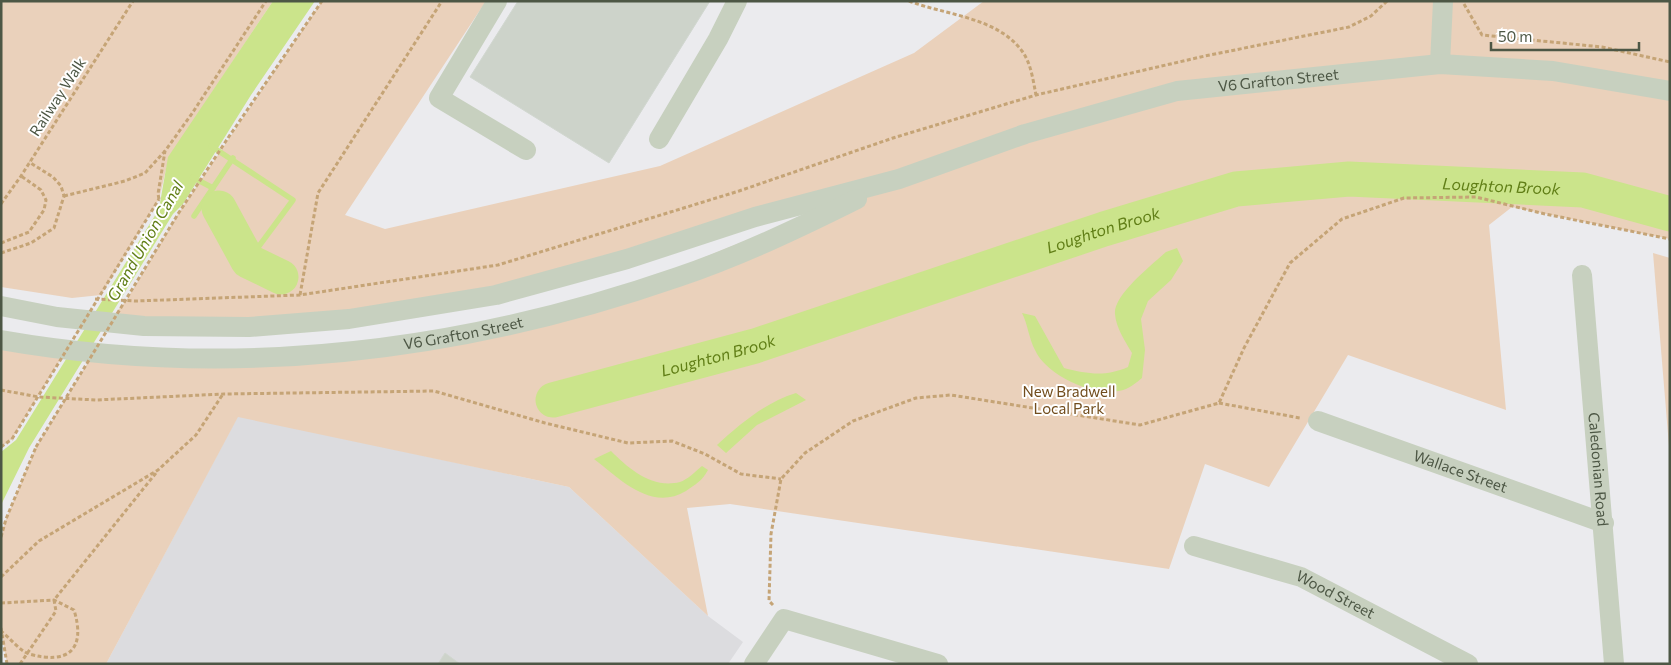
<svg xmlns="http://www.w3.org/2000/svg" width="1671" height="665" font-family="Commissioner,sans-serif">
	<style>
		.education { fill: #dcdcdf }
		.green { fill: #ead1bb }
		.water { fill: #cbe48b }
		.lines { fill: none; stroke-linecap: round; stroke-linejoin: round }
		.stream { stroke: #cbe48b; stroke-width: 5.5 }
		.river { stroke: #cbe48b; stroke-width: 35 }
		.building { fill: #cdd3ca; stroke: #d1d7d0 }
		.path { stroke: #c5a476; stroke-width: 3; stroke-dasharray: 4 2.5; stroke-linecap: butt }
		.minor { stroke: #c7d0bf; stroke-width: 20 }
		.path-bridge { stroke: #c5a476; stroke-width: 3; stroke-dasharray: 4 2.5; stroke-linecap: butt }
		.labels { text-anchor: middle; stroke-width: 4; stroke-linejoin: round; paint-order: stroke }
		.street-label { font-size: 15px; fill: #4d5745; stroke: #fff }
		.park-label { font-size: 15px; fill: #714d1d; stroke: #fff }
		.water-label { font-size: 16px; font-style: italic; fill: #607e16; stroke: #fff }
	</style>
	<rect width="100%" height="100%" fill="#ebebee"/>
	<path class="education" d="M238,416L569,487L708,616L743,642L728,664H106Z"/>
	<g class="green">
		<path d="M1,1H273L169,157L159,199L101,295L72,298L1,287Z"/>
		<path d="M322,1H486L345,215L385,229L660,166L914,53L984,1H1670V239L1512,207L1489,225L1506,410L1348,355L1269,487L1205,464L1169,569L730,504L687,508L708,616L569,487L238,417L106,664H7L1,629V537L6,519L36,447L98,346L287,358L576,309L894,181L678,252L349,319L105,325L126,301L178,214Z"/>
		<path d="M1653,253L1670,258V458Z"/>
		<path d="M1,338L68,347L12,439L1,447Z"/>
	</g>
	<g class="water">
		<path d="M273,1H315L251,95L183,204L173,214L29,448L1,505V452L16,440L159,209L168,157Z"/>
		<path d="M1177,248L1183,261L1171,280L1148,301L1141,319L1145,350L1142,378C1137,382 1131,387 1126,389C1099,400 1046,376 1035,350C1029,339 1028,325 1022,313L1035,316L1064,368C1088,374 1105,377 1128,367L1132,353C1125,341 1116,328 1115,314C1113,295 1153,264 1166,252Z"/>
		<path d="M796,393L806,400L757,425L726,453L717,445C740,424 766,402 796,393Z"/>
		<path d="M611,451C629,469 652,489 680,482C687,480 696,471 702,466L708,470C702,481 696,484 686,491C651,512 620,479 594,459Z"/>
	</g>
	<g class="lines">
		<g class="stream">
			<path d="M211,146L293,200L248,261"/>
			<path d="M192,177L213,188"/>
			<path d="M194,216L233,158"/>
		</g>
		<g class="river">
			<path d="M219,208L248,261L281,277"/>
			<path id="s1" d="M553,400L755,346L1104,229L1236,189L1349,179L1583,190L1670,214"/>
		</g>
	</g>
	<g class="building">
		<path d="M518,1H710L609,163L470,77Z"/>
		<path d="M445,653L460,664H438Z"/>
	</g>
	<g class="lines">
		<g class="path">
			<path d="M909,1C945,15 997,17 1022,51C1031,63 1033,80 1036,95"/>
			<path d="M1464,4L1482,35L1602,47L1670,62"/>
			<path d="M228,138L322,1"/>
			<path d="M64,196L125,181L145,173L165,151"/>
			<path d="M159,199L158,194L165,151L191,115L266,1"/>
			<path d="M1,204L21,176L133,1"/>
			<path d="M1,243L29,232L44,210L46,200L41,190L21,176"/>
			<path d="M1,253L31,243L54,228L64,196L61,186L53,177L29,162"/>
			<path d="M300,295L318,193L442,1"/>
			<path d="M95,299L136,301L300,295L498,265L739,191L893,138L1036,95L1205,56L1349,27L1371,16L1387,1"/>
			<path d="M1,390L39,397L96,400L224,394L434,391L545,423L628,443L672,441L705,454L741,474L781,479"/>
			<path d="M1219,403L1300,418"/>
			<path d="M1,447L12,439"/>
			<path d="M1,537L6,519L36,447"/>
			<path d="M1,577L39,541L158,470L196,435L223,394"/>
			<path d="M1,603L54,600L74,610C86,649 69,665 29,654C20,651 10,638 2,632"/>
			<path d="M773,605L769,601L771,534L781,479L805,453L853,421L916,398L951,395L1140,425L1219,403L1244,348L1290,263L1342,219L1404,198L1476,197L1545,214L1670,239"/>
			<path d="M1,628L7,664"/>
			<path d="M20,664L56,611L54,600L156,473"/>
		</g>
		<g class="minor">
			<path d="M497,1L439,98L526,150"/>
			<path d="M1440,64L1443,1"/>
			<path d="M659,139L718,39L737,1"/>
			<path id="s2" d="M1582,275L1614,664"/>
			<path id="s3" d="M1,306L57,317L144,326L249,327L349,319L496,295L627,259L755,217L899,179L1025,134L1177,91L1440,64L1553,71L1670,91"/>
			<path id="s4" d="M1,340C230,380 459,353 678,277C740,256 799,228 857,199"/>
			<path id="s5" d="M1318,421L1604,523"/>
			<path id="s6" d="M1194,546L1301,577L1468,664"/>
			<path d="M754,664L784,619L938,664"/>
		</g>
		<g class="path-bridge">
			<path d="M12,439L159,199"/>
			<path d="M36,447L178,214L228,138"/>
		</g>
	</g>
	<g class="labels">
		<g class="street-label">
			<text dy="5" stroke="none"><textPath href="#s3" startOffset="1312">V6 Grafton Street</textPath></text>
			<text transform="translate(58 97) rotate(-57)" y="5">Railway Walk</text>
			<text dy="5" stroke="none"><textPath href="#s4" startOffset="465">V6 Grafton Street</textPath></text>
			<text dy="5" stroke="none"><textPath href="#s2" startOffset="195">Caledonian Road</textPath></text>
			<text dy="5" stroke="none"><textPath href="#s5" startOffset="151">Wallace Street</textPath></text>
			<text dy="5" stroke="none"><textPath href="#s6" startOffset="150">Wood Street</textPath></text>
		</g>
		<g class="park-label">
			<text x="1069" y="397">New Bradwell<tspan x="1069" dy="17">Local Park</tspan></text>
		</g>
		<g class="water-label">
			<text dy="6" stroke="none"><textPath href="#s1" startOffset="981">Loughton Brook</textPath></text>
			<text dy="6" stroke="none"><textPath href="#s1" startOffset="576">Loughton Brook</textPath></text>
			<text transform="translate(145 241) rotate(-60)" y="6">Grand Union Canal</text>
			<text dy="6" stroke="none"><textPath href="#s1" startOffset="171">Loughton Brook</textPath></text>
		</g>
	</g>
	<rect width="1671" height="665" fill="none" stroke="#4d5745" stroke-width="5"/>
	<path d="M1491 42v8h148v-8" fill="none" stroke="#4d5745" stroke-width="2.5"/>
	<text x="1498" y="42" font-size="15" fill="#4d5745" stroke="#ffffff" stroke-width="4" paint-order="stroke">50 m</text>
</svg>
